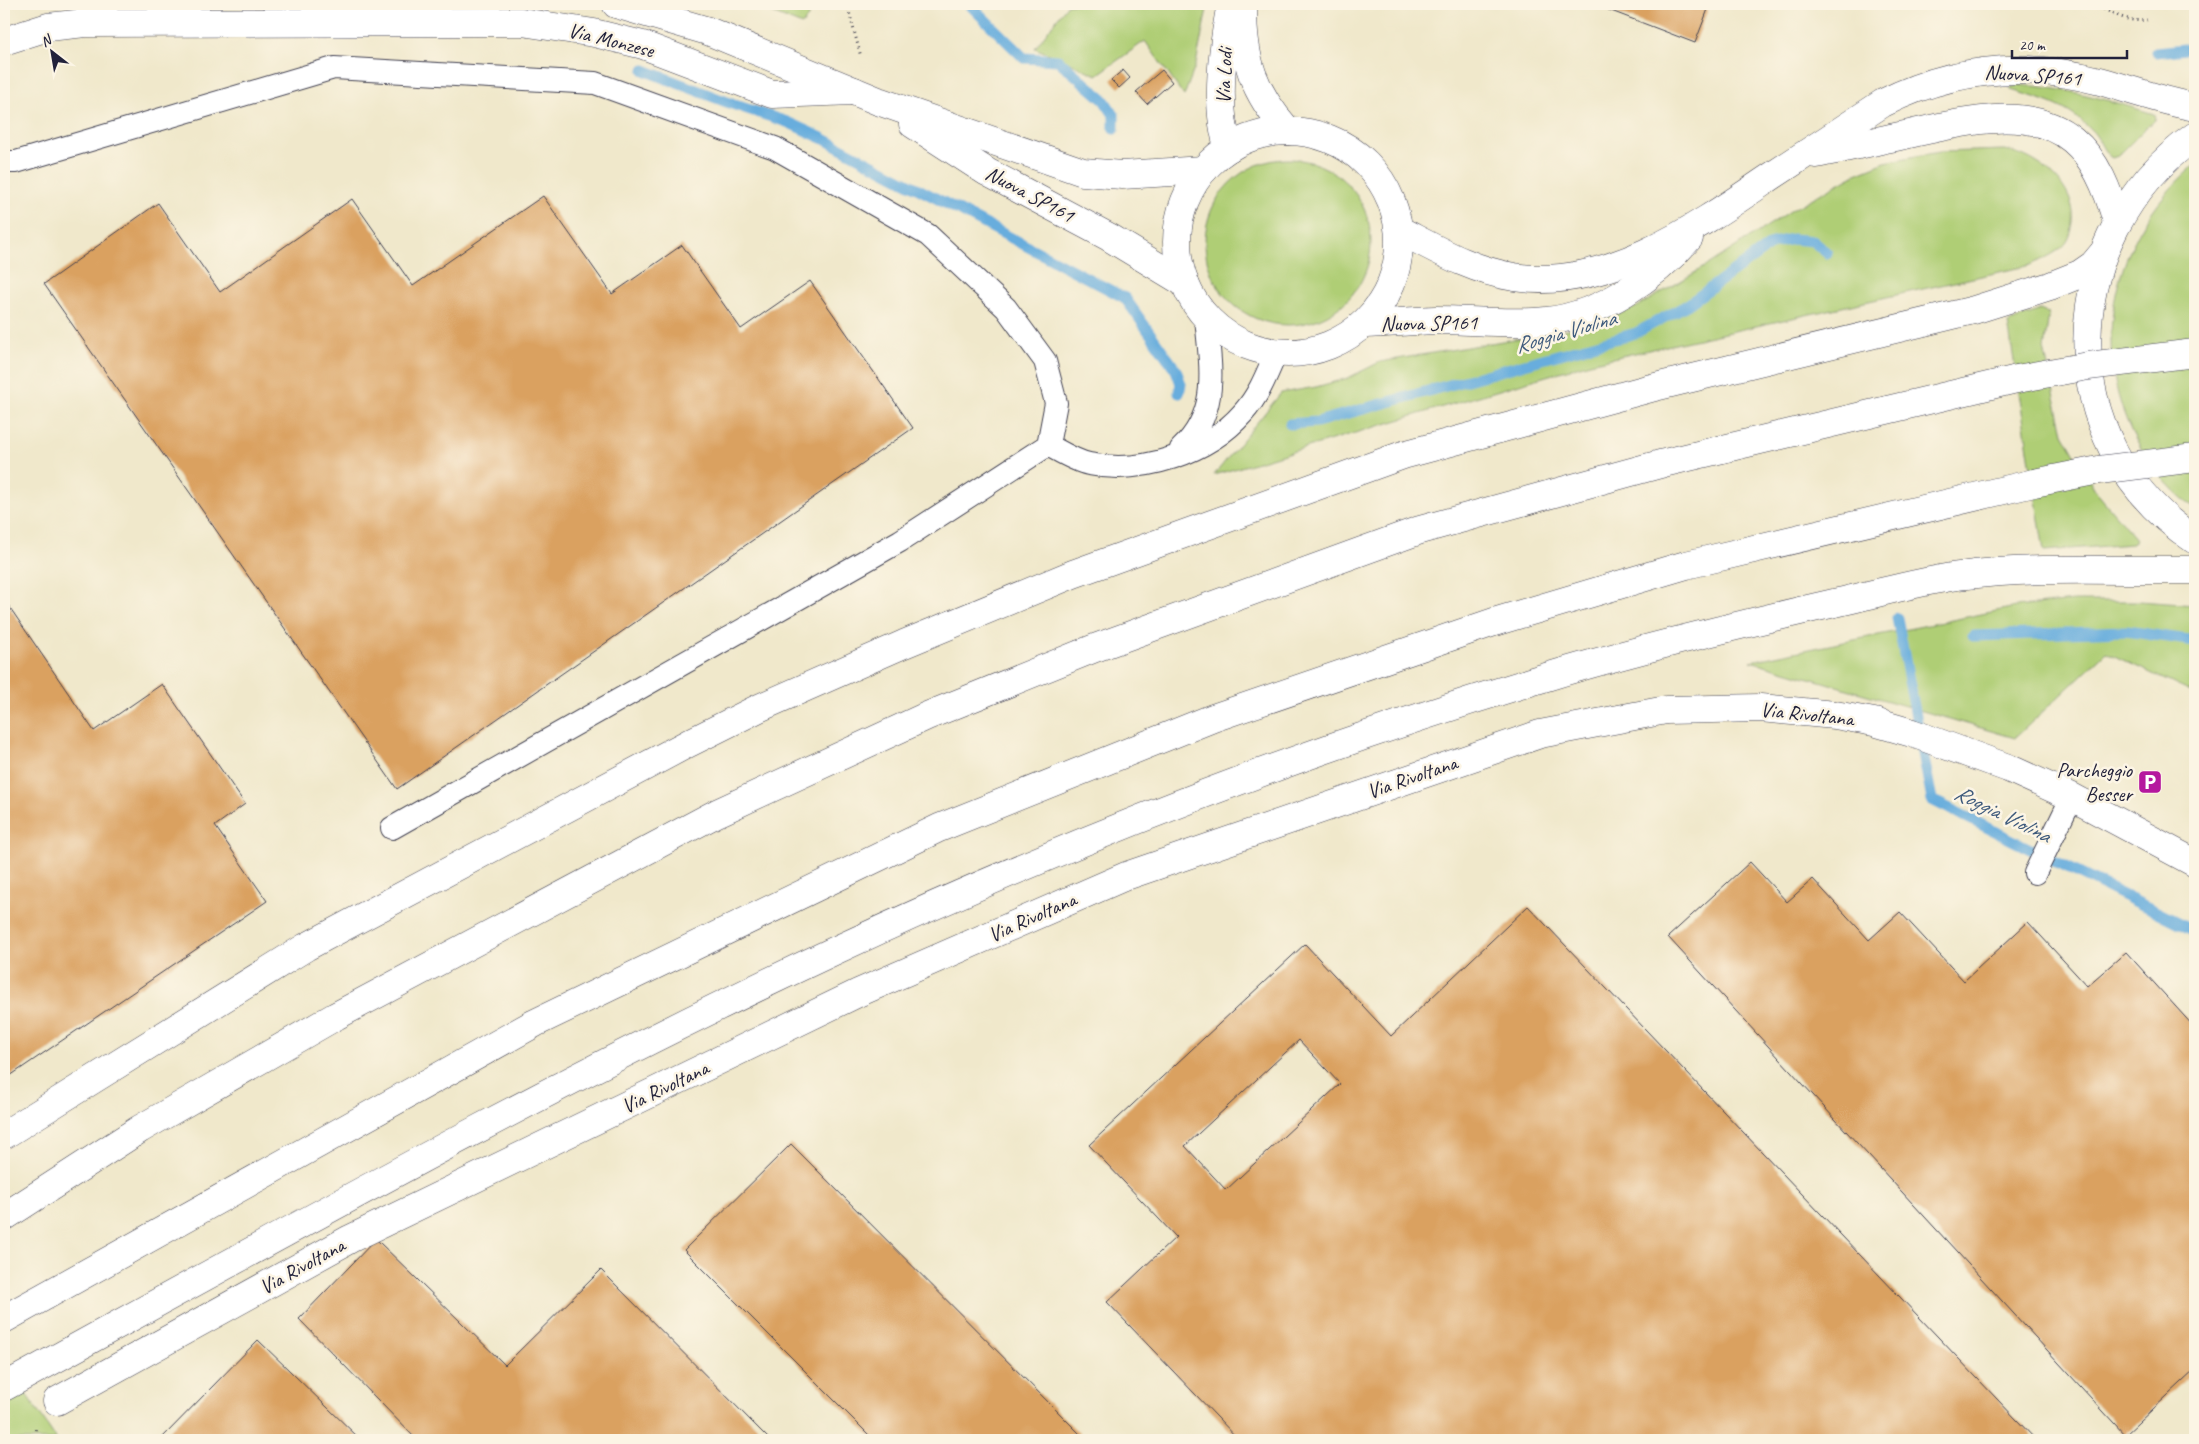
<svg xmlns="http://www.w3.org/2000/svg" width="2199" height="1444" font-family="Caveat,sans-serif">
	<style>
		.green { fill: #afce75; stroke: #687858 }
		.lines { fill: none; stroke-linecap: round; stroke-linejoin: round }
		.stream { stroke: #67addd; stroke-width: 11 }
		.building { fill: #daa161; fill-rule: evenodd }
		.lane-casing { stroke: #414051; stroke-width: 24 }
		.street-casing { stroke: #414051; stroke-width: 29 }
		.secondary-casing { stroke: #414051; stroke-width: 29 }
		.primary-casing { stroke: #414051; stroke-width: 29 }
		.highway-casing { stroke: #414051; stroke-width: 29 }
		.path { stroke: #414051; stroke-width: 3; stroke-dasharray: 1 4; stroke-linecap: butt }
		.lane { stroke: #fff; stroke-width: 22 }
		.street { stroke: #fff; stroke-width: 28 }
		.secondary { stroke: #fff; stroke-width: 28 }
		.primary { stroke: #fff; stroke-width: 28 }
		.highway { stroke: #fff; stroke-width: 28 }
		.highway-bridge-casing { stroke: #414051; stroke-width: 29; stroke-linecap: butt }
		.highway-bridge { stroke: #fff; stroke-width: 28 }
		.labels { text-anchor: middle; stroke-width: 5; stroke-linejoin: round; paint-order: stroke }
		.street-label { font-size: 21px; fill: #22223b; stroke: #fcf5e5 }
		.poi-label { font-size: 21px; fill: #22223b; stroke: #fcf5e5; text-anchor: end }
		.water-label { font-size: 22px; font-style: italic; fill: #3e5a7c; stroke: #fcf5e5 }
	</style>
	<rect width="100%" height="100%" fill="#fcf5e5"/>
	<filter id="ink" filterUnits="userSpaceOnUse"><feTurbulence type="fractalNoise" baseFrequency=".02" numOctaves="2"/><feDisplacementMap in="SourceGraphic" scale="10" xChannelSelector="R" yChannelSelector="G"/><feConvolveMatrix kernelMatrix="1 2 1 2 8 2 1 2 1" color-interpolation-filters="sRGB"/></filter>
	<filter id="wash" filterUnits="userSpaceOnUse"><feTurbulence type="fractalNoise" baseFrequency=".0096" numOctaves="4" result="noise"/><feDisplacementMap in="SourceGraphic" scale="20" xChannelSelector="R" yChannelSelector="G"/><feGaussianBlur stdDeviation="1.12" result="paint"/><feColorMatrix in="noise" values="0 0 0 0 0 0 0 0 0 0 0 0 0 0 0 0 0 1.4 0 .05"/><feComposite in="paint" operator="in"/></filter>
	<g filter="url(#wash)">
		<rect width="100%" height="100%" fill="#f0e8cb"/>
		<g class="green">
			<path d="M750,4H817L802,25Z"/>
			<path d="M1068,4H1208L1196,64L1184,96L1145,41L1097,75L1035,48Z"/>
			<path d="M2017,85C2065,87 2108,100 2154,114L2155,119L2118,156L2112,158C2103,153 2101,141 2094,133C2069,106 2044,100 2011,90V87Z"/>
			<path d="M2005,150C2043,157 2089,196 2068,240C2063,251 2042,259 2031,265L1590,363L1214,475L1281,393L1316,387L1348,378L1380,362L1561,331L1608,318L1637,307L1711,263L1795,208L1856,174L1885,162L1916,156L1940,152Z"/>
			<circle cx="1288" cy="242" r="83"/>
			<path d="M2195,165V509C2080,420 2086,256 2195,165Z"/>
			<path d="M2040,310L2049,314L2044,349L2063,433L2097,493L2136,539L2132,544L2044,551L2008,323Z"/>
			<path d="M2074,601H2139L2195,605V694L2106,652L2015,738L1751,661L2016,607Z"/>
			<path d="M4,1361L57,1440H4Z"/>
		</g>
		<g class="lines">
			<g class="stream">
				<path d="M969,4L1024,58L1058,60L1104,100L1114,115V129"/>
				<path d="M2156,52L2195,48"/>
				<path d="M644,70L732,104L787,122L822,138L1125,298L1176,370L1181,384L1179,393"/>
				<path d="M1290,424L1317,422L1636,333L1687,305L1773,243L1793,239L1813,241L1827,253"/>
				<path d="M1897,618L1932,800L2195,931"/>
				<path d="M1973,636L2126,631L2195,641"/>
			</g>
		</g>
		<g id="blocks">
			<g class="building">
				<path d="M1593,4H1710L1695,43Z"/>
				<path d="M1123,70L1130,78L1119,88L1111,80Z"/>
				<path d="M1162,70L1172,82L1147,104L1136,92Z"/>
				<path d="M543,196L612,294L682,245L741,329L810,281L913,428L397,789L44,284L158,203L220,292L352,199L413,286Z"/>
				<path d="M4,599L94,731L162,684L245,804L215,826L267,901L4,1080Z"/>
				<path d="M1750,862L1787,902L1813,879L1869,940L1900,912L1964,981L2028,922L2087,986L2126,952L2195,1028V1370L2125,1435L1668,937Z"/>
				<path d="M1528,906L2036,1440H1239L1107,1302L1176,1237L1089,1145L1305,944L1391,1036ZM1299,1040L1340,1084L1226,1190L1185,1146Z"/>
				<path d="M791,1144L1086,1440H874L684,1250Z"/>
				<path d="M376,1239L505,1365L601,1270L770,1440H417L299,1319Z"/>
				<path d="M258,1340L361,1440H160Z"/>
			</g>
		</g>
	</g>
	<g filter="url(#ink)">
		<use href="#blocks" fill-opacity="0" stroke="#414051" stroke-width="1"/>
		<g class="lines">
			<defs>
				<g id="lane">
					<path d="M4,162H16L334,68L595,83L775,148L928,235L1006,308L1045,361L1056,403L1048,445L900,541L392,828"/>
					<path d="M1048,445C1061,452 1075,461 1089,464C1142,475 1208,453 1243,413C1259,395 1267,374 1276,353"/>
					<path d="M1181,449C1221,411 1210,366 1206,317"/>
					<path d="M2035,873L2072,797"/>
				</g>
				<g id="street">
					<path d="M1243,8C1243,60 1253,92 1288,131"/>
					<path d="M4,41L48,27L85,23L522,22L594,33L643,45L772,94L854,91"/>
					<path d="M1229,148C1214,108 1223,45 1231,4"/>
					<path d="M57,1401L350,1239L858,993L1126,876L1540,734L1666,710L1760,708L1835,715L1874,722L1912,733L2008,768L2072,797L2195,863"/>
				</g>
				<g id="secondary">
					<path d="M616,4L708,31L878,101L1083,172L1122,175L1204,170"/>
					<path d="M913,124L987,172L1109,237L1185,283"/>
					<circle cx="1288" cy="242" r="111"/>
					<path d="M1816,154C1846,148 1875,141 1905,135C1955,124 2029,102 2073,140C2097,160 2109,193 2117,222"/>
					<path d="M1399,230C1436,249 1473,271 1514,277C1606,292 1700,225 1772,176C1809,152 1846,127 1883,103C1952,68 2025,61 2100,81C2132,90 2163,101 2195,107"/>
					<path d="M1364,324C1388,323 1412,321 1436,320C1473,320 1510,325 1547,321C1601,315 1654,278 1689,238"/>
				</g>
				<path id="primary" d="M2195,136C2055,236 2048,443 2195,540"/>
				<g id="highway">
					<path d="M4,1135L306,947L689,743L759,708L904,644L1073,574L1403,455L1651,388L1974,310L2050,286L2080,274L2093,265L2103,253"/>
					<path d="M4,1217L140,1129L336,1016L717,813L927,716L1095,648L1420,530L1664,463L2017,379"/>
					<path d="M4,1319L535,1023L939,828L1213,718L1494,622L1686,565L2034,483"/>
					<path d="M4,1387C278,1237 551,1083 834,951C1064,844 1301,751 1543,678C1638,649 1734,626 1830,604C1873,595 1915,582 1958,576C2036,566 2116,571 2195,570"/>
				</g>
			</defs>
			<use href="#lane" class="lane-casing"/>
			<use href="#street" class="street-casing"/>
			<use href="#secondary" class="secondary-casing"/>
			<use href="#primary" class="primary-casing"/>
			<use href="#highway" class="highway-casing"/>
			<g class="path">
				<path d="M847,4L861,57"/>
				<path d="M2095,4C2111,13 2128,23 2147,20"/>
				<path d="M34,1440L36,1426"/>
			</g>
			<use href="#lane" class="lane"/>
			<use href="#street" class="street"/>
			<use href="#secondary" class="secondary"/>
			<use href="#primary" class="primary"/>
			<use href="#highway" class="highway"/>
			<defs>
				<g id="highway-bridge">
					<path d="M2017,379L2088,366L2195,353"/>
					<path d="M2034,483L2099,470L2195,458"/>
				</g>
			</defs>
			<use href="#highway-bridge" class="highway-bridge-casing"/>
			<use href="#highway-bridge" class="highway-bridge"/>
		</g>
	</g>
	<defs>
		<symbol id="parking-square" viewBox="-11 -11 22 22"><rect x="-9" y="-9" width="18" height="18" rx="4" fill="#b5179e" stroke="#fcf5e5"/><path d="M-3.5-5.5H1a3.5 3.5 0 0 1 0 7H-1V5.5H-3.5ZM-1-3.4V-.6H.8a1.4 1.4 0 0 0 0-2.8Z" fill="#fff"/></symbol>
	</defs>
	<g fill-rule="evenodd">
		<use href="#parking-square" x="2136" y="768" width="28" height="28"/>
	</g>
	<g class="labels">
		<g class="street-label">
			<text transform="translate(611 40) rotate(14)" y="7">Via Monzese</text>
			<text transform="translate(2033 75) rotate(4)" y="7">Nuova SP161</text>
			<text transform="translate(1224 76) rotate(-88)" y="7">Via Lodi</text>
			<text transform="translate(1030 194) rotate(28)" y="7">Nuova SP161</text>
			<text transform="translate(1429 323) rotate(-1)" y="7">Nuova SP161</text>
			<text transform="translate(1807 714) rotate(6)" y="7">Via Rivoltana</text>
			<text transform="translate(1412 777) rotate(-19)" y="7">Via Rivoltana</text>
			<text transform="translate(1032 917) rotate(-24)" y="7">Via Rivoltana</text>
			<text transform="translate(665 1087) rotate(-26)" y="7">Via Rivoltana</text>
			<text transform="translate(302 1266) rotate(-29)" y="7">Via Rivoltana</text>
		</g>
		<g class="poi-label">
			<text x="2132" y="777">Parcheggio<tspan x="2132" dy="24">Besser</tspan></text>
		</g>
		<g class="water-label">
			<text transform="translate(1565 331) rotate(-16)" y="8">Roggia Violina</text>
			<text transform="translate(2003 813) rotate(26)" y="8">Roggia Violina</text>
		</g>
	</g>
	<rect width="2199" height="1444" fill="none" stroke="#fcf5e5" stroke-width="20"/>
	<g transform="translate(52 52) rotate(329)" stroke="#fcf5e5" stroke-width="4" paint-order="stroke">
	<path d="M0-4L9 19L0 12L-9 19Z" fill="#22223b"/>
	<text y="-8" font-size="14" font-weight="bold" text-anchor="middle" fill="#22223b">N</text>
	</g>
	<path d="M2012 50v8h115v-8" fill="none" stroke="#22223b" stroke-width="2.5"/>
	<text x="2019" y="50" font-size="15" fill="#22223b" stroke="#fcf5e5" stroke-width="4" paint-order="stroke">20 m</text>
</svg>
